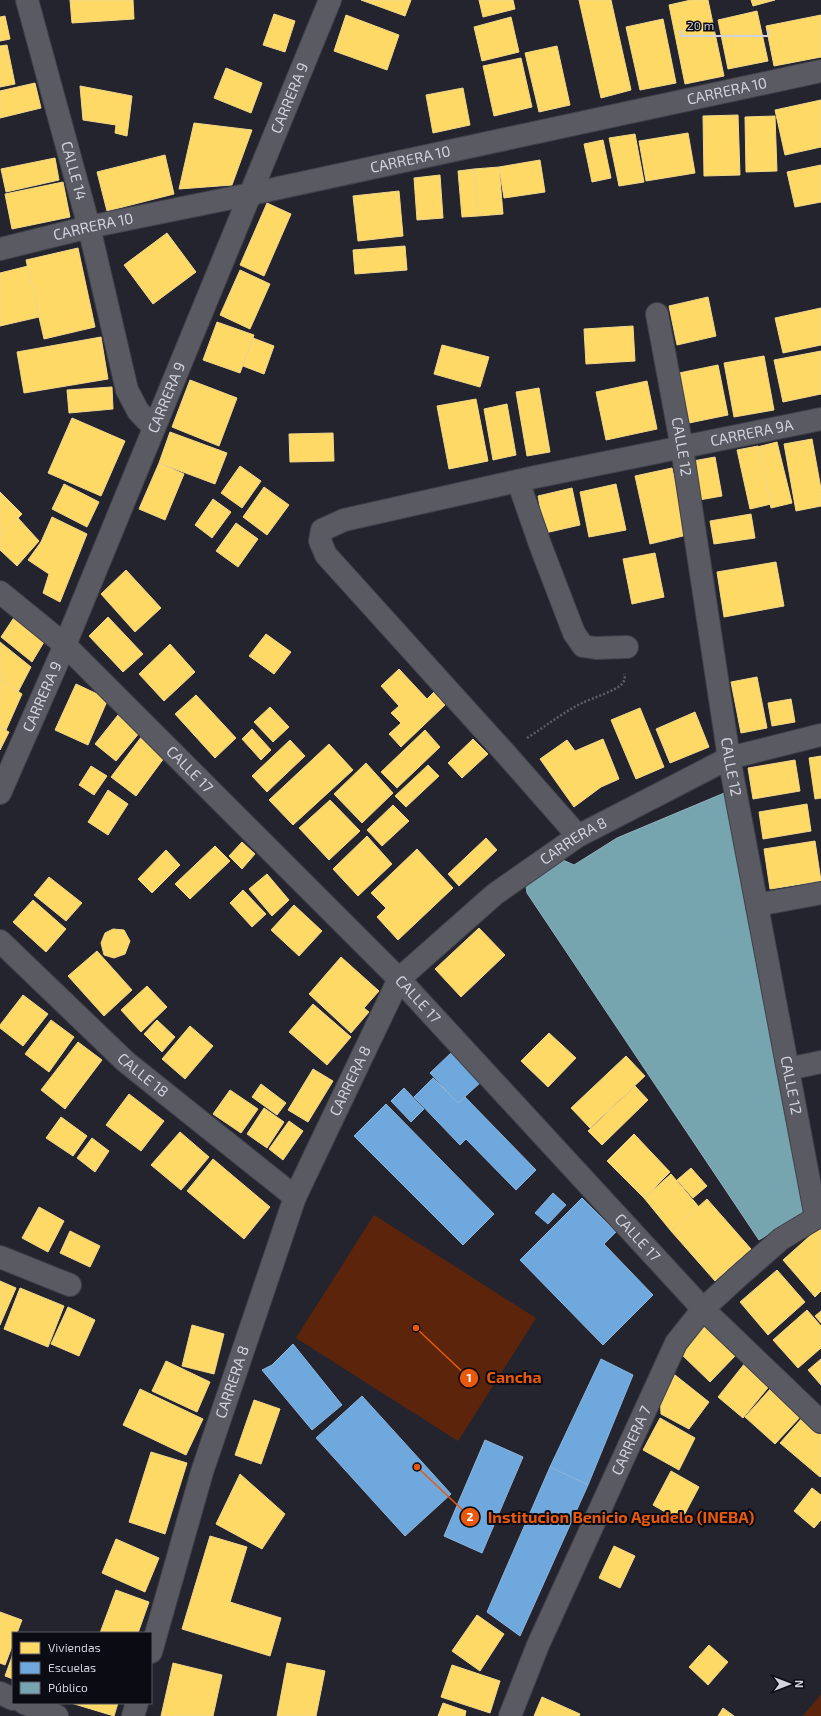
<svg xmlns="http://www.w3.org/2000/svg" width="821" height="1716" font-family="'Exo 2',sans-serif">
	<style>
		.green { fill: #5c250b }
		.homes { fill: #ffd966; stroke: #f1d78a }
		.schools { fill: #6fa8dc; stroke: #8cb5dd }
		.public { fill: #76a5af; stroke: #91b2bd }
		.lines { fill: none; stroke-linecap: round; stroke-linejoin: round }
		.minor-casing { stroke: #40414a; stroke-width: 24 }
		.path { stroke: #5d5e65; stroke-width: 2.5; stroke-dasharray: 2 2; stroke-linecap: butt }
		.minor { stroke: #5a5a62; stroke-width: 22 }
		.labels { text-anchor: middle; stroke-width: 4; stroke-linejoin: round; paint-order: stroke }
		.street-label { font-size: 15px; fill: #d0d2de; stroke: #0b0b13 }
		.leader { fill: none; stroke: #e8590c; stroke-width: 1.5 }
		.callout-dot { fill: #e8590c; stroke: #0b0b13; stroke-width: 1.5 }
		.mark-label { font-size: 12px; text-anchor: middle; font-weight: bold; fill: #fff }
		.callout-label { font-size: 16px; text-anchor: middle; font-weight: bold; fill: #e8590c; stroke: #0b0b13; stroke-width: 4; stroke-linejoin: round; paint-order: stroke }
	</style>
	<rect width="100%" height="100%" fill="#24242f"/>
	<g class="green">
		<path d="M374,1215L536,1318L458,1441L296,1338Z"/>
		<path d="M821,1694V1716H803Z"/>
	</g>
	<g class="homes">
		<path d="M70,0H133L134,19L72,23Z"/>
		<path d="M361,0H411L405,16Z"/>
		<path d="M479,0H513L515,9L483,17Z"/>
		<path d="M579,0H611L631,90L601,98Z"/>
		<path d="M691,0H708L724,76L685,84L669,5Z"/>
		<path d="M751,0H775L753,6Z"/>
		<path d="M757,11L768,61L728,69L718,20Z"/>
		<path d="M274,14L295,21L285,52L263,45Z"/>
		<path d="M346,15L399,35L387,70L334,51Z"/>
		<path d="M821,15V57L774,66L766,26Z"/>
		<path d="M5,16L10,39L0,41V17Z"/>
		<path d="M511,17L519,52L482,61L474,27Z"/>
		<path d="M663,19L676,83L640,90L626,27Z"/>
		<path d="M7,45L15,84L0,87V46Z"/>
		<path d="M557,46L570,105L539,112L525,53Z"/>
		<path d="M521,58L532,107L494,116L483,66Z"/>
		<path d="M226,68L262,83L251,113L214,98Z"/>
		<path d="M35,83L41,108L0,118V91Z"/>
		<path d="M80,86L132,96L127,136L115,133L116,125L83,120Z"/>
		<path d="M463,88L470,125L433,133L426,95Z"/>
		<path d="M821,100V147L785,155L775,110Z"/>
		<path d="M738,115L740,175L704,176L703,116Z"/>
		<path d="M775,116L777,171L746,172L745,117Z"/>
		<path d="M194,123L252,130L232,185L179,189Z"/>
		<path d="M688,133L695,173L646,181L639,141Z"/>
		<path d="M635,134L644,182L619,186L609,138Z"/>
		<path d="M603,140L611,178L592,182L584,144Z"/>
		<path d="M165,155L174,194L107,211L97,172Z"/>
		<path d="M55,158L59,180L6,192L1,169Z"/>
		<path d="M540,160L545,192L504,198L499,167Z"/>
		<path d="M821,165V202L795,207L787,172Z"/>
		<path d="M499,167L503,214L478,216L474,169Z"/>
		<path d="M474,169L478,216L462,217L458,171Z"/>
		<path d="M440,175L443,218L417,220L414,178Z"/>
		<path d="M63,182L70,217L12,229L5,194Z"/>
		<path d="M399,191L403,236L358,241L353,196Z"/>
		<path d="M267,203L291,214L264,276L240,265Z"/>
		<path d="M167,233L196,272L153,304L124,265Z"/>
		<path d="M405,246L407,270L355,274L353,250Z"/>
		<path d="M78,248L95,327L44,339L26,260Z"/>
		<path d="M28,266L39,317L0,326V273Z"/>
		<path d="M240,270L270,284L250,329L220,315Z"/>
		<path d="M708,297L716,336L677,345L669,306Z"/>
		<path d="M821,308V345L783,353L775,318Z"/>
		<path d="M217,322L254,335L240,373L203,360Z"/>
		<path d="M633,326L635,361L586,364L584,329Z"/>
		<path d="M101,337L108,379L24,393L17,352Z"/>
		<path d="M253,338L274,346L264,374L243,366Z"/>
		<path d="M442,345L489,357L480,387L434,374Z"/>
		<path d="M821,351V394L783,402L774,360Z"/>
		<path d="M764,356L774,410L734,417L724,363Z"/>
		<path d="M718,365L728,415L689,423L679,373Z"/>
		<path d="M190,380L237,398L219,446L172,427Z"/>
		<path d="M647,381L657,429L606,440L596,392Z"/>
		<path d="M112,387L113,409L69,413L67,390Z"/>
		<path d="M539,388L550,452L527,456L516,392Z"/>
		<path d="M476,399L488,461L449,469L437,406Z"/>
		<path d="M507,404L516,455L493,460L484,409Z"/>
		<path d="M72,418L125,441L101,496L48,473Z"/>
		<path d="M170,432L227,453L215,484L159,463Z"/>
		<path d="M333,433L334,461L290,462L289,434Z"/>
		<path d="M812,439L821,489V506L796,511L784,444Z"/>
		<path d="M777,442L792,503L771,508L757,447Z"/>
		<path d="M758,446L771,504L750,509L737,450Z"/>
		<path d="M715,457L722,496L699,500L693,461Z"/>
		<path d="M159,463L184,474L165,520L139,509Z"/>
		<path d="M240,466L261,481L242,508L221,493Z"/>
		<path d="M672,468L687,535L650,544L635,476Z"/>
		<path d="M64,484L99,502L87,527L52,509Z"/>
		<path d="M616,484L626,530L589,537L580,492Z"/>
		<path d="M264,487L289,505L267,535L243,517Z"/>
		<path d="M572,488L580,525L545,533L538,496Z"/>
		<path d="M0,492L22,514L0,536Z"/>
		<path d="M213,499L231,512L212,538L195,525Z"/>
		<path d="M751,514L755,538L714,544L710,521Z"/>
		<path d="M52,517L87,534L60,602L43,593L49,574L28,560L41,542Z"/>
		<path d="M18,518L39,541L17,566L0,550V536Z"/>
		<path d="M236,523L258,539L238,567L216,551Z"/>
		<path d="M655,553L664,597L632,604L623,559Z"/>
		<path d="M776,562L784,606L724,617L717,572Z"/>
		<path d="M126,570L161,608L135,632L101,594Z"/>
		<path d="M17,613L47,637L32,662L1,637Z"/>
		<path d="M108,617L143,654L123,672L89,636Z"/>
		<path d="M266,634L291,652L274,674L249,656Z"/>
		<path d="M0,642L31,667L18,692L0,679Z"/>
		<path d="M170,644L195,672L164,701L139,674Z"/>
		<path d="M399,669L427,699L434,692L445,705L401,747L389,734L401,723L391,713L399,706L381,686Z"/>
		<path d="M757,677L767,728L741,733L731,682Z"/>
		<path d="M0,679L22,694L6,730L0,727Z"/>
		<path d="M76,684L108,699L88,745L55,730Z"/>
		<path d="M196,695L236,738L215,758L175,714Z"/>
		<path d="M791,699L795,722L772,726L768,703Z"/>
		<path d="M270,707L289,727L273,742L254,722Z"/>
		<path d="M640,708L664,767L636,779L611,720Z"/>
		<path d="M695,712L709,747L670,763L656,729Z"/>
		<path d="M118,715L140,732L116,761L95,744Z"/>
		<path d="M0,727L9,732L0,750Z"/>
		<path d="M252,729L271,750L261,760L242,739Z"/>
		<path d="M425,730L440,747L397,788L381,772Z"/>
		<path d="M142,736L167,754L136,796L111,777Z"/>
		<path d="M473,739L488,754L462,778L448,763Z"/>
		<path d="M603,739L619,779L601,787L574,807L540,759L567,740L575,751Z"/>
		<path d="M290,740L305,756L267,792L252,776Z"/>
		<path d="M329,744L353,770L293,825L269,800Z"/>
		<path d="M821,756V798L815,799L809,758Z"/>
		<path d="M795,760L800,791L753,799L748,768Z"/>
		<path d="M366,763L393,793L362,823L334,794Z"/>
		<path d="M428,765L439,776L406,807L395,796Z"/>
		<path d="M91,766L107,776L94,795L79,785Z"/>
		<path d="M108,790L128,804L108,835L88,822Z"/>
		<path d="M330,800L360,831L329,860L299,828Z"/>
		<path d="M807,804L811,831L763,839L759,812Z"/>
		<path d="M393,805L409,821L382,846L367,830Z"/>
		<path d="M695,806L716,855L662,878L641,829Z"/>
		<path d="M367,836L392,864L358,896L333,869Z"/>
		<path d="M486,838L497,850L459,886L448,874Z"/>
		<path d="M815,841L821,881L770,889L764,849Z"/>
		<path d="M242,842L255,854L242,869L229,856Z"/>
		<path d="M215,846L230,861L190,899L175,884Z"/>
		<path d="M417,849L453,888L398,940L377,917L386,908L371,893Z"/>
		<path d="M166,850L180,865L152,893L138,879Z"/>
		<path d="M716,855L748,935L697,956L665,876Z"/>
		<path d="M560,862L594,911L572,927L538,879Z"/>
		<path d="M267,874L289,900L272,916L249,889Z"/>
		<path d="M49,877L82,903L66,921L34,895Z"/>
		<path d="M243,890L266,914L252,927L230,903Z"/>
		<path d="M33,900L66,929L46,952L13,922Z"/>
		<path d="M294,905L322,931L299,956L271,930Z"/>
		<path d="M601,915L633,961L611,976L579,930Z"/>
		<path d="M479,928L505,955L461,997L435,969Z"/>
		<path d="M113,929L124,930L130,941L125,954L114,958L104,955L101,943L105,933Z"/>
		<path d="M751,947L763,1008L726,1015L714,954Z"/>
		<path d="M97,951L132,990L104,1016L68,976Z"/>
		<path d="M341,957L379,991L364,1008L369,1012L351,1033L309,994Z"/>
		<path d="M638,971L704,1056L683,1072L617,987Z"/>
		<path d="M147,986L167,1007L141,1032L121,1010Z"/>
		<path d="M23,995L48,1014L23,1046L0,1028V1025Z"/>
		<path d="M313,1004L351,1037L327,1065L289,1032Z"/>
		<path d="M51,1020L74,1037L49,1072L25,1054Z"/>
		<path d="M157,1020L175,1037L162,1052L144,1034Z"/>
		<path d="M190,1026L213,1046L185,1079L162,1059Z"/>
		<path d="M549,1033L576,1058L548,1087L521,1061Z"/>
		<path d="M78,1042L102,1060L65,1109L41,1090Z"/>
		<path d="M763,1047L770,1061L743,1074L736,1060Z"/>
		<path d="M626,1056L645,1076L590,1128L571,1108Z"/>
		<path d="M729,1060L739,1078L705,1098L695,1080Z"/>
		<path d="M313,1069L333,1081L308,1122L288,1110Z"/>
		<path d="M757,1077L771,1100L731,1126L716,1103Z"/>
		<path d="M261,1084L286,1103L277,1115L252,1097Z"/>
		<path d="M635,1086L648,1100L602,1145L588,1131Z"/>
		<path d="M230,1090L258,1109L241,1133L213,1114Z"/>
		<path d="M129,1094L164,1121L141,1151L106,1125Z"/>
		<path d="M765,1106L776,1127L743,1146L732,1126Z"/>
		<path d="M264,1108L284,1122L267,1148L247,1134Z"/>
		<path d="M61,1117L87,1136L73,1156L46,1138Z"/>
		<path d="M289,1121L303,1131L283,1160L269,1149Z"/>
		<path d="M180,1132L209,1157L181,1190L151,1165Z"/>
		<path d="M634,1134L670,1172L644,1198L607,1161Z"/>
		<path d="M92,1138L109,1151L95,1172L77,1158Z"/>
		<path d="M786,1139L793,1172L761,1178L743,1152L753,1145L756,1149L755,1145Z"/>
		<path d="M213,1159L270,1207L244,1239L187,1191Z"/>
		<path d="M691,1168L707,1186L693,1198L677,1180Z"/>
		<path d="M671,1174L699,1207L671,1231L644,1198Z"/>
		<path d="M707,1199L751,1249L715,1281L671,1231Z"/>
		<path d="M39,1207L64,1221L48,1252L22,1238Z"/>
		<path d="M821,1226V1291L815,1297L783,1260Z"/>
		<path d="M70,1231L100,1246L90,1267L60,1253Z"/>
		<path d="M777,1270L805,1302L768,1335L740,1302Z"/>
		<path d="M0,1281L16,1288L0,1325Z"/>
		<path d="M20,1288L64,1306L48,1347L4,1329Z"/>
		<path d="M68,1307L95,1320L79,1356L51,1344Z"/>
		<path d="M807,1310L821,1326V1348L798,1368L773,1340Z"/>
		<path d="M821,1311V1323L815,1316Z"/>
		<path d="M192,1325L224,1334L214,1374L182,1366Z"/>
		<path d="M706,1325L736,1355L710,1382L679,1352Z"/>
		<path d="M821,1359V1385L808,1370Z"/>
		<path d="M166,1361L210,1382L197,1412L152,1391Z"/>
		<path d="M745,1363L771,1384L743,1418L718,1397Z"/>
		<path d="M670,1371L709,1402L689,1429L661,1414L660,1390Z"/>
		<path d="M772,1387L802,1415L775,1444L745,1417Z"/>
		<path d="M140,1389L203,1419L186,1455L123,1425Z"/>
		<path d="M254,1400L280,1409L261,1464L235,1455Z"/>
		<path d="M803,1417L821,1433V1476L820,1477L780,1443Z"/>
		<path d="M660,1418L695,1438L679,1470L643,1450Z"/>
		<path d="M151,1452L187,1463L165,1534L129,1522Z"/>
		<path d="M671,1471L699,1487L681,1521L653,1505Z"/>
		<path d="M240,1474L285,1514L262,1549L216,1524Z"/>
		<path d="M812,1488L821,1495V1520L814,1528L794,1511Z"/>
		<path d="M210,1536L247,1547L230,1602L281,1618L270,1656L182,1629Z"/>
		<path d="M116,1539L159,1558L145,1592L102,1573Z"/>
		<path d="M614,1546L635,1556L620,1588L599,1578Z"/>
		<path d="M116,1590L149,1602L138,1633H100Z"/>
		<path d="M0,1612L22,1620L17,1633H13V1644L5,1665L0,1663Z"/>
		<path d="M477,1615L504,1634L480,1671L452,1651Z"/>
		<path d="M709,1645L728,1662L708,1685L689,1667Z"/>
		<path d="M13,1654V1679L5,1676Z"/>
		<path d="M173,1663L222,1675L213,1716H161Z"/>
		<path d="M287,1663L325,1671L316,1716H277Z"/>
		<path d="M452,1665L500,1681L490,1713L441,1697Z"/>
		<path d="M542,1697L580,1714L579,1716H534Z"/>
		<path d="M71,1703H118L114,1716Z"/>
		<path d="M443,1703L466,1711L465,1716H438Z"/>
		<path d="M723,1708L734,1716H718Z"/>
	</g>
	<g class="schools">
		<path d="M453,1051L481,1082L458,1103L430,1073Z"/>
		<path d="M433,1078L458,1103L465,1097L536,1170L516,1190L466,1139L460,1145L414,1097Z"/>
		<path d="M404,1088L424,1109L411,1122L391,1101Z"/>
		<path d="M386,1104L494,1214L463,1245L354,1136Z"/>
		<path d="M553,1193L566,1205L548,1224L535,1213Z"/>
		<path d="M582,1198L616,1232L604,1244L653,1295L603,1345L520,1260Z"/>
		<path d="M293,1344L342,1405L312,1430L262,1370L272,1365Z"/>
		<path d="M601,1359L633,1375L588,1485L550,1467Z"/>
		<path d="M362,1396L451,1494L405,1536L316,1438Z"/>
		<path d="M485,1440L523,1457L482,1553L444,1536Z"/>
		<path d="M550,1467L588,1485L520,1636L487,1612Z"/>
	</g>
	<path class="public" d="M729,791L803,1212L759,1240L527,893L526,886L556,857L574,865L617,838Z"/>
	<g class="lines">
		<defs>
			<g id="minor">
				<path id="s1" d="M27,0L89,227L127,390L138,411L154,428"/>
				<path id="s2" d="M0,249L89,227L251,194L821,71"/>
				<path id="s3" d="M657,314L682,448L729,758L816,1218"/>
				<path d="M518,481L541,547L574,633L583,646L596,648L627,647"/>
				<path id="s4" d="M0,592L65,645L399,979L703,1309L821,1422"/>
				<path id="s5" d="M0,793L65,645L330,0"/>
				<path id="s6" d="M578,836L505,753L326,555L320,541L322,530L344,520L535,477L821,419"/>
				<path d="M757,905L821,893"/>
				<path id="s7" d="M0,941L126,1062L295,1197"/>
				<path d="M788,1069L821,1062"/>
				<path d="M0,1257L70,1285"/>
				<path id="s8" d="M151,1652L202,1472L295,1197L399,979L495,894L578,836L729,758L821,735"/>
				<path d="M0,1693L13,1699"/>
				<path d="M24,1703L57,1716"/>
				<path d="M133,1716L137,1703"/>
				<path id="s9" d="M510,1716L538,1645L676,1343L703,1309L740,1275L781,1239L816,1218L821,1217"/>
			</g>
		</defs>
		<use href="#minor" class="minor-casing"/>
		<path class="path" d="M527,738C546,726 562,713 582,703C593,698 614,691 621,685C624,682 626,678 624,674"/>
		<use href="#minor" class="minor"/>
	</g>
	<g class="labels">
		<g class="street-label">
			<text dy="5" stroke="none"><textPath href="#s2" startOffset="744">CARRERA 10</textPath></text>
			<text dy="5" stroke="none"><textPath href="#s5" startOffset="753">CARRERA 9</textPath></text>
			<text dy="5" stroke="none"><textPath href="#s2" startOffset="420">CARRERA 10</textPath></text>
			<text dy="5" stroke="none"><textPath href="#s1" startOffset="177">CALLE 14</textPath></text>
			<text dy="5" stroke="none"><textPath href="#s2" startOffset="96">CARRERA 10</textPath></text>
			<text dy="5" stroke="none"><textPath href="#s5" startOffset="429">CARRERA 9</textPath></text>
			<text dy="5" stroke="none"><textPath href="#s6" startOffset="845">CARRERA 9A</textPath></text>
			<text dy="5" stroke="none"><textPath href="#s3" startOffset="135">CALLE 12</textPath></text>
			<text dy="5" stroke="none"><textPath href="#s5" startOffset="105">CARRERA 9</textPath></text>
			<text dy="5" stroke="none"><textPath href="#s3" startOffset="459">CALLE 12</textPath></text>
			<text dy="5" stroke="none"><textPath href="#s4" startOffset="260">CALLE 17</textPath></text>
			<text dy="5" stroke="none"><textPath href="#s8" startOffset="942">CARRERA 8</textPath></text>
			<text dy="5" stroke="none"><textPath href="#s4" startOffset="584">CALLE 17</textPath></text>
			<text dy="5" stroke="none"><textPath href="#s7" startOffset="196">CALLE 18</textPath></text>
			<text dy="5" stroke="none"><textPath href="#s8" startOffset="606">CARRERA 8</textPath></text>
			<text dy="5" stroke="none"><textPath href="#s3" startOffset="783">CALLE 12</textPath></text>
			<text dy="5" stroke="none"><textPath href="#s4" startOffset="908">CALLE 17</textPath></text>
			<text dy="5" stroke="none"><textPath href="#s8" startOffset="282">CARRERA 8</textPath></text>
			<text dy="5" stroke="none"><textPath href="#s9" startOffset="301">CARRERA 7</textPath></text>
		</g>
	</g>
	<path class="leader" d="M416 1328L469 1378M417 1467L470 1517"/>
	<g class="callout-dot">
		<circle cx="416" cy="1328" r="4"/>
		<circle cx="417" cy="1467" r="4"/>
		<circle cx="469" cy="1378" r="10"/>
		<circle cx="470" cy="1517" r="10"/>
	</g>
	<g class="mark-label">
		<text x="469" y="1382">1</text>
		<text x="470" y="1521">2</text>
	</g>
	<g class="callout-label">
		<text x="514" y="1383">Cancha</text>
		<text x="621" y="1523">Institucion Benicio Agudelo (INEBA)</text>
	</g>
	<rect x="12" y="1632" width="140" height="72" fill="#0b0b13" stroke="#5a5b64"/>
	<rect x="20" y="1642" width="20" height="12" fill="#ffd966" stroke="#5a5b64"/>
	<text x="48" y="1652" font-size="12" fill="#d0d2de">Viviendas</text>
	<rect x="20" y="1662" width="20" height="12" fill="#6fa8dc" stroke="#5a5b64"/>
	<text x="48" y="1672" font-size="12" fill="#d0d2de">Escuelas</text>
	<rect x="20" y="1682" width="20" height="12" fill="#76a5af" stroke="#5a5b64"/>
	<text x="48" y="1692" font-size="12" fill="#d0d2de">Público</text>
	<g transform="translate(789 1684) rotate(90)" stroke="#0b0b13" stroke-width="3" paint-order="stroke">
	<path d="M0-3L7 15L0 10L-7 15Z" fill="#d0d2de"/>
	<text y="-6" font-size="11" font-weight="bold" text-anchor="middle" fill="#d0d2de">N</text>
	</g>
	<path d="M681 30v6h87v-6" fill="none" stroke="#d0d2de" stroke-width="2"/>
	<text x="687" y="30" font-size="12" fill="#d0d2de" stroke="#0b0b13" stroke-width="3" paint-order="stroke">20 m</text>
</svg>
